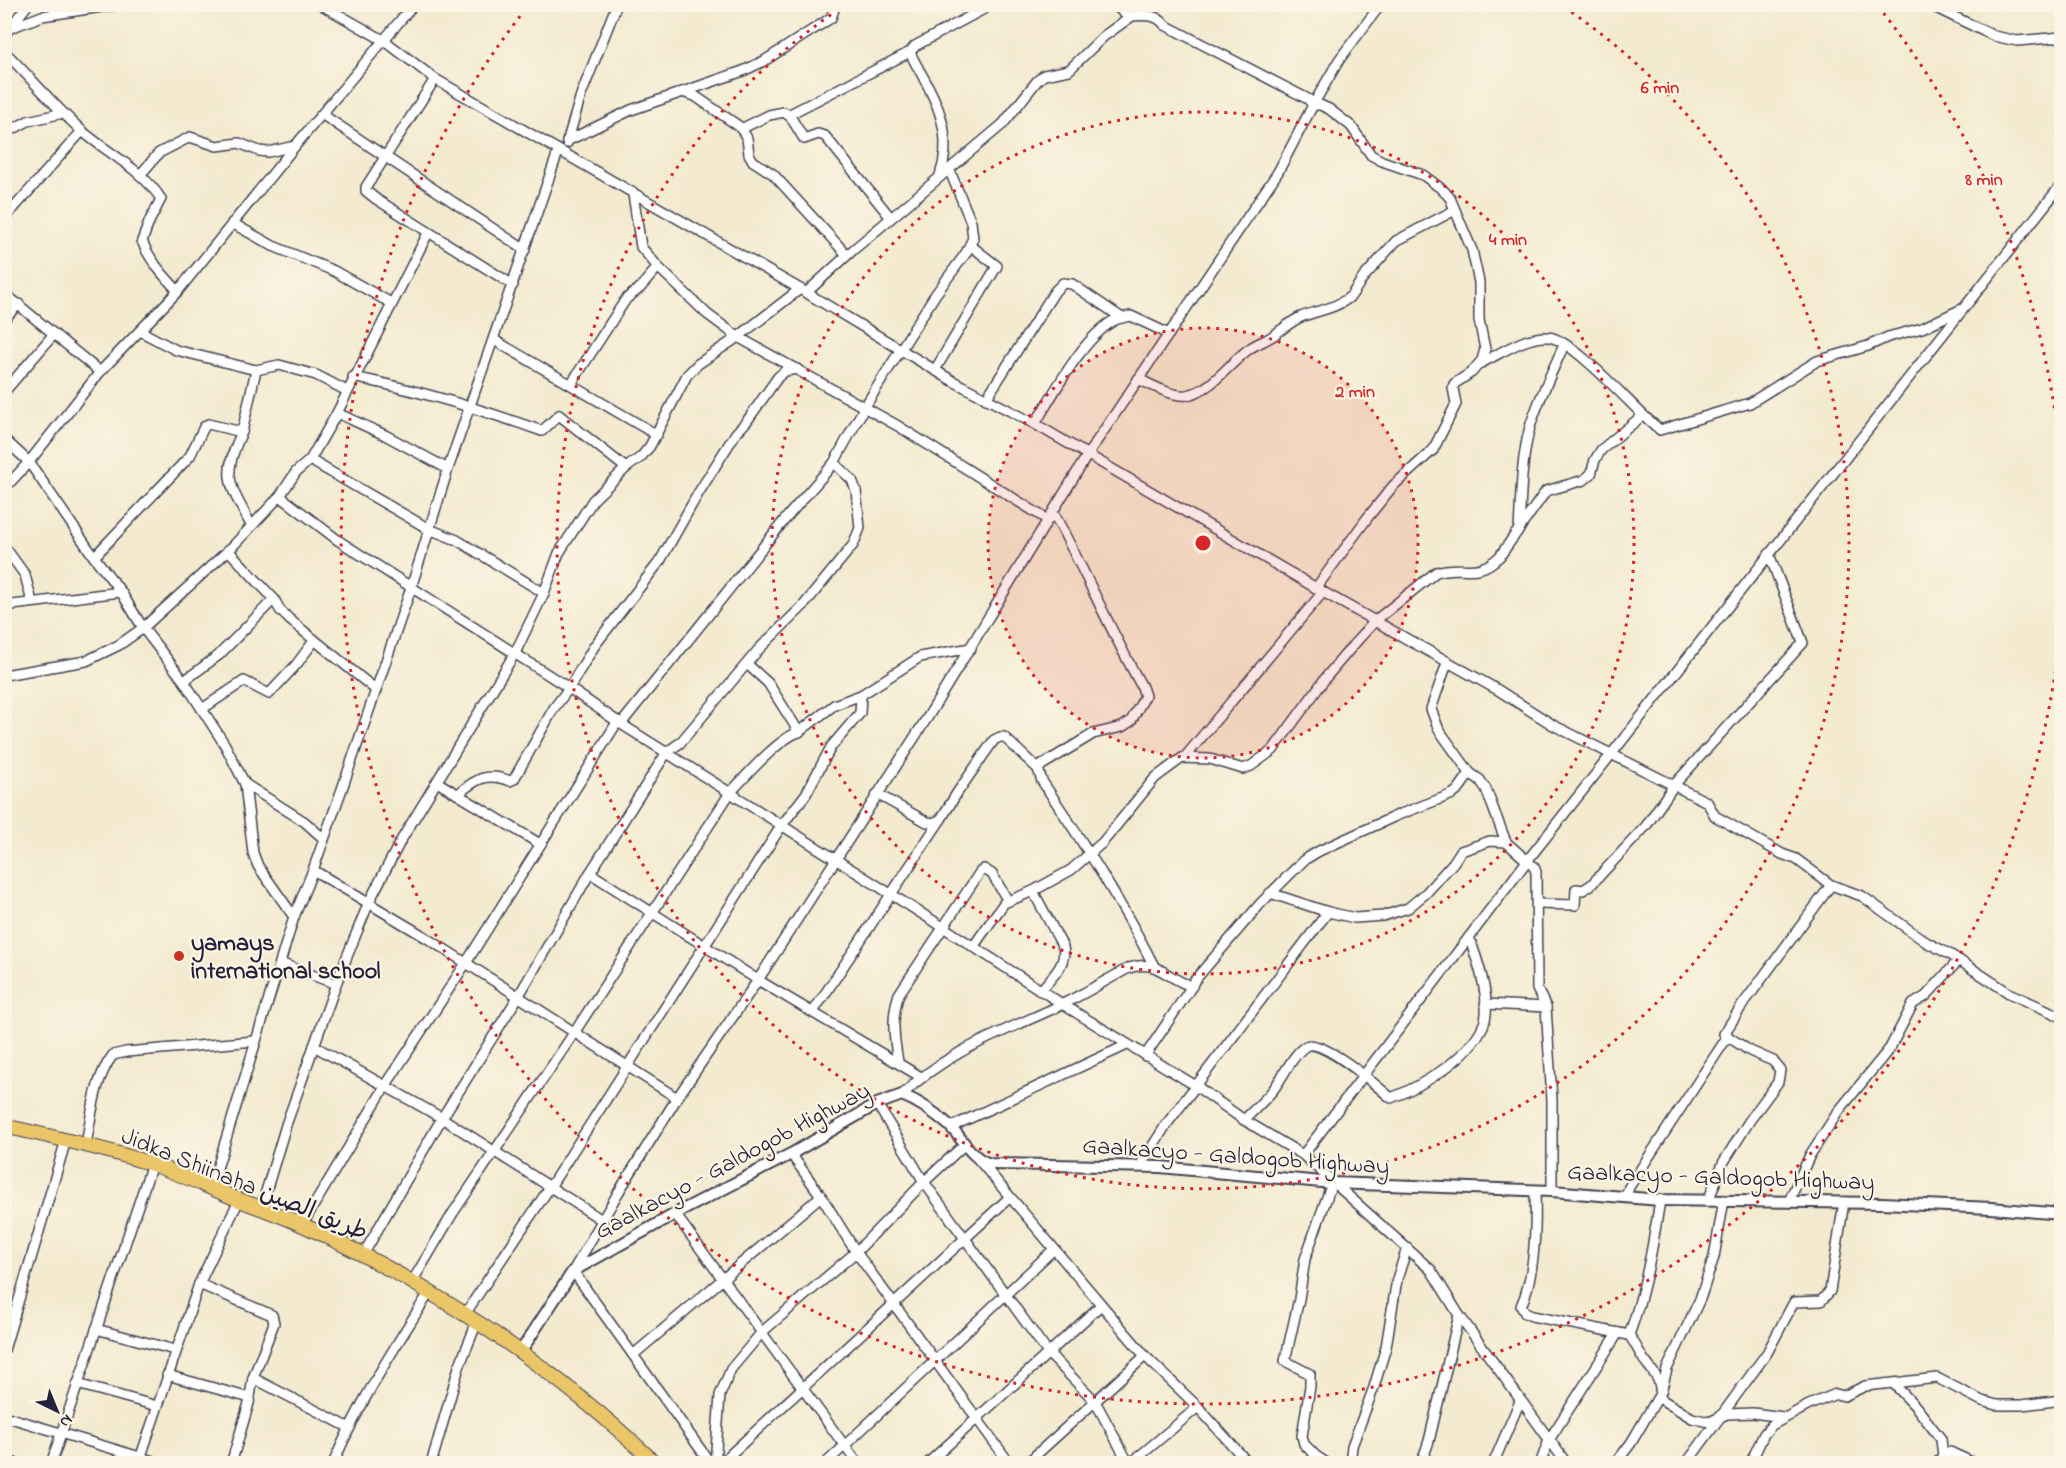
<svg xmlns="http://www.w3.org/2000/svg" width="2066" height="1468" font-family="'Indie Flower','Playpen Sans Arabic',sans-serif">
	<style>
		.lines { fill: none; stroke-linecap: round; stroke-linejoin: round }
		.minor-casing { stroke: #414051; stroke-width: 12 }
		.tertiary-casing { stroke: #414051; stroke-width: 14 }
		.primary-casing { stroke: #414051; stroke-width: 16 }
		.minor { stroke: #fff; stroke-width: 9 }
		.tertiary { stroke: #fff; stroke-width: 10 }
		.primary { stroke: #eac669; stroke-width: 14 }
		.ring { fill: none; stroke: #d62828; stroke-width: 3; stroke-dasharray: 3 6 }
		.poi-dot { fill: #c8321e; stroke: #fcf5e5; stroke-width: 2 }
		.labels { text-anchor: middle; stroke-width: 4.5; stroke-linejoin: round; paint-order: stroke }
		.poi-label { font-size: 24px; font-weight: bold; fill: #22223b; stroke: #fcf5e5; text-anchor: start }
		.street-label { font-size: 24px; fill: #22223b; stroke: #fcf5e5 }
		.centre { fill: #d62828; stroke: #fcf5e5; stroke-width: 3 }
		.ring-label { font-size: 18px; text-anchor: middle; font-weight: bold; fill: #d62828; stroke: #fcf5e5; stroke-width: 4.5; stroke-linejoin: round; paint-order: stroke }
	</style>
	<rect width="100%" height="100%" fill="#fcf5e5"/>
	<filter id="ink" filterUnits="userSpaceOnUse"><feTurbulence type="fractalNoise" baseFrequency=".0167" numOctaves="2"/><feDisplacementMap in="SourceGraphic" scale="12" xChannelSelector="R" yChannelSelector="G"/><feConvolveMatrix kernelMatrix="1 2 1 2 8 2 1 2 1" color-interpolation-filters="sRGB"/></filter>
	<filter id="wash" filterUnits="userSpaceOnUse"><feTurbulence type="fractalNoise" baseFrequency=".008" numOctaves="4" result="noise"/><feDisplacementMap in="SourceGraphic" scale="24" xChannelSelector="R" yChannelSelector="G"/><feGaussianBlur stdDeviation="1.35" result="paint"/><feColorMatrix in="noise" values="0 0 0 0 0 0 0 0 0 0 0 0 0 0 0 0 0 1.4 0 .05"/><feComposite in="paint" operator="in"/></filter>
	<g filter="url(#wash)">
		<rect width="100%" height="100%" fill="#f3eacf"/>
	</g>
	<g filter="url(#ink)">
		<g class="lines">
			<defs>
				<g id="minor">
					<path d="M320,4L385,41L435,79L800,289L953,381L1035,424L1316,588L1498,690L1553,725L1707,802L1715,816L1782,854L1796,859L1831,885L1862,896L1926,942L1951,955L2009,993L2062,1017"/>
					<path d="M1928,4L1994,36L2017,41L2062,37"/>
					<path d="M4,28H10L42,16L122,4"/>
					<path d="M4,36L28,4"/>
					<path d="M4,51C30,77 54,106 81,130C107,153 143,170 161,199L150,220L142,241C150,261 164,276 178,291"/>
					<path d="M435,79L366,187V191L376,199L513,285"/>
					<path d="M682,92L695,96L740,127L747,138L749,154L753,161L773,174L847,255"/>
					<path d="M323,115L525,250"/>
					<path d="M788,115L910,52"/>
					<path d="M741,129L769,115L784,112L790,116L804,139L818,134L825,136L891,218"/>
					<path d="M4,134L28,121L63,113"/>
					<path d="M567,141L631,110L743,71L764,61L831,18L836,4"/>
					<path d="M567,143L581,95L617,4"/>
					<path d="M140,175L159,153L190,137L217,146L239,143L259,151L268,152L295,146"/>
					<path d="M940,175C951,143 943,115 928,86C922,74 915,64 910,52L915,46L993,4"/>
					<path d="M633,194L641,247L658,267"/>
					<path d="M4,219L82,131"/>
					<path d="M232,223L273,246L334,271L391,303"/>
					<path d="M4,293L100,372"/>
					<path d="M806,293L853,250L1003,124L1037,81L1044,75L1069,70L1104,36L1132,16"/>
					<path d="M4,319L19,304"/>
					<path d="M140,331L176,350L256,370L279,365L316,375L347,391"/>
					<path d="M494,340L657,435"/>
					<path d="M1479,364C1500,354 1524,336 1548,337C1570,338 1625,398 1643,415"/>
					<path d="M935,370L997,266L970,245"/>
					<path d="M353,377C418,390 480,409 542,431L559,415L626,468"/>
					<path d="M1138,379C1152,385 1172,397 1187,395C1213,390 1229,363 1249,349C1257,343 1266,341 1274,335C1283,329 1290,322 1301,317C1318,310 1336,309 1351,296L1363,278L1396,241L1455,210"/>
					<path d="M571,384L626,299L640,288L658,267L707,314L738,337L898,426L1048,520"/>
					<path d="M4,392L54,334"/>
					<path d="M986,399L1055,291L1063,283L1072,284L1122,318"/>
					<path d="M337,413L385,435L448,469"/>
					<path d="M1035,424C1054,393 1082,339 1113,321C1118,318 1125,317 1131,316L1169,334"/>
					<path d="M242,432L256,370"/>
					<path d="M4,439L29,462L92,554L121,592L143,628L184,681L225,745L245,784L253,853L258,866L294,917"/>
					<path d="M310,460L429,529L457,540L544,593"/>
					<path d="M4,489L29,462L100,372L178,291L295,146L414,4"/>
					<path d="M280,496L339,541L569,688L621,724L943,927L1062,1004L1196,1086L1244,1120L1303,1155L1431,1270L1459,1315L1567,1464"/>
					<path d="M1519,530C1521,496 1521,460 1530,427C1539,398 1552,372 1564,345"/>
					<path d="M4,546L25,575L32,602"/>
					<path d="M228,550L274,599L280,610L290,620L376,690"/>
					<path d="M94,557L190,456L204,427L208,424L242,432C221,476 229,484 251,525"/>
					<path d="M1316,588L1368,517L1393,486L1433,450L1456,404L1453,388L1454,384L1472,372L1482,360L1485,349L1479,320V282L1472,250L1450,198L1443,190L1423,175L1382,161L1371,155L1351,126L1329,109L1320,105H1313L1339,60L1381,4"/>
					<path d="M4,606L121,592"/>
					<path d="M1447,663L1431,709L1439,730L1470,773L1480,780L1486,789L1506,842L1534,867L1536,872L1537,989L1546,1007L1552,1100V1191"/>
					<path d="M747,664L768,683L799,732"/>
					<path d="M4,675L86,661L119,645L143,628L232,547L280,496L296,472L310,460L337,413L428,233"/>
					<path d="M184,681L219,655L274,599"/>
					<path d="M202,709L244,681L269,694L296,665L314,641"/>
					<path d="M621,724L787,517L834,463L864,408L935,295L966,253L973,238L971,222L949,169"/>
					<path d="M1185,757L1323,592"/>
					<path d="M1038,769L1042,765L1093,734L1122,727L1131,721L1145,696L1142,687C1110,630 1084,569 1053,512"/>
					<path d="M437,782L540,844"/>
					<path d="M245,784L305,822L324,839"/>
					<path d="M458,794C476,779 486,772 510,781L514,779L554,708L569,688L595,645L660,561L699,492L736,433L747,421L778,377L785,371L797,369"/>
					<path d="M877,794L927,822L934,823L941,819L957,793L994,740L1000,737H1004L1038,769L1042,781C1082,841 1121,901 1154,966"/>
					<path d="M313,870L427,938L677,1098"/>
					<path d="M590,873L758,980L921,1077"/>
					<path d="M1033,891L1063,947C1068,964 1050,979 1040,991"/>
					<path d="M1270,893L1328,912L1355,918L1383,916L1408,908L1426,893L1453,863L1461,851L1490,841L1506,842"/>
					<path d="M1538,904L1575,905L1576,889L1583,890L1591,885L1646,826L1674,785L1803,643L1769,554"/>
					<path d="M973,947L1004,903L1033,891L1071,870L1103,842L1155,778L1182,758L1210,759L1243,769L1251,766L1273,750L1327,676L1355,643L1376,620L1436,572C1464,563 1475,580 1500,556L1546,491L1584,480L1591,474L1595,460L1601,450L1643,415L1660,430L1750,403L1817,361L1868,346L1888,337L1922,328L1962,309"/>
					<path d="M280,963L336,984"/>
					<path d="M1485,1004L1546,1007"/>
					<path d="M813,1012L941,819"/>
					<path d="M314,1046L442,1118L602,1220"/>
					<path d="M1145,1056L1192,986"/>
					<path d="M898,1062C894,1038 891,1017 899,994L980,872L984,869L992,874L1008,901"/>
					<path d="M902,1095C948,1050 1004,1032 1061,1005C1084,994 1106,980 1129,968C1159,958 1167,980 1192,986L1194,981L1261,903L1304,860L1319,851L1398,815L1453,794L1458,790L1470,773"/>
					<path d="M877,1104L924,1182L1048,1353L1095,1401L1129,1464"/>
					<path d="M1244,1120C1254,1110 1264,1101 1273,1090C1282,1079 1294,1052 1306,1046C1322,1038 1377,1086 1391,1098C1423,1086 1468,1058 1483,1026C1493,1005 1477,958 1469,937"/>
					<path d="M953,1130L951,1127L1127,1045"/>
					<path d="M86,1144C92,1115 94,1079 113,1055L126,1052L255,1041"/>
					<path d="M791,1154L821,1196L856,1252L1010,1464"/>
					<path d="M1303,1155L1527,861L2062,184"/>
					<path d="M978,1159L1145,1356L1198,1407L1249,1464"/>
					<path d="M1140,1166L1166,1125L1328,912"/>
					<path d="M211,1188L294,917L313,870L342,789L411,588L448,469L558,152"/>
					<path d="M1535,1191C1536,1224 1535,1276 1521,1306L1525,1313L1532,1316L1629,1335"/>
					<path d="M1626,1197L1629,1187L1728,1036"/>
					<path d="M1660,1200C1653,1246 1645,1291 1629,1335C1635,1343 1639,1352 1644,1360C1653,1372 1664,1382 1659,1398L1692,1418L1709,1422L1727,1414L1753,1413L1783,1417"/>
					<path d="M1708,1201L1723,1163L1750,1120L1778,1082L1780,1070L1773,1061L1750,1051L1724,1034L1741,1007L1831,885"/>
					<path d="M1789,1201L1810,1155L1838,1112L1890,1048L1913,1004L1926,996L1959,960"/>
					<path d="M261,1208L286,1125L336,984L369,902L400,842L515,653L544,593L559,553L593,500L626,468L641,457L650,446L687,375L698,364L738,337L800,289"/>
					<path d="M675,1214L858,1464"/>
					<path d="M302,1225L386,1085L466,963L618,721"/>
					<path d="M363,1255L442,1118L518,997L590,873L667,752L680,743L759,649L804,605L853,545L860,528L856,490L852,480L834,463"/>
					<path d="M412,1282L453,1213L574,1033L730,793C745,777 779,738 799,732L834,705L861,695L920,657L971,648"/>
					<path d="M199,1284L272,1315L274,1323L253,1378L249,1403L231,1464"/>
					<path d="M465,1314L550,1187L782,825L806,794L831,747L860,713L861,695"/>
					<path d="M96,1329L175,1350"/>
					<path d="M4,1350L66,1140"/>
					<path d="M633,1355L821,1196"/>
					<path d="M167,1375L250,1398"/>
					<path d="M253,1378L348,1427"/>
					<path d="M1893,1383L1937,1378L1982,1401L1997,1405H2022L2062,1400"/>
					<path d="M77,1384L157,1406"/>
					<path d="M4,1416L163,1464"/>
					<path d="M141,1456L199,1284L239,1200"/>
					<path d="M4,1460L17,1464"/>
					<path d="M51,1464L152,1164"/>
					<path d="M333,1464C359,1403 394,1348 429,1293"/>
					<path d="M431,1464L459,1367L477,1322"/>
					<path d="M711,1464L573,1271L618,1193L677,1098L758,980L929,715L1088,454L1278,172L1313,105L1308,99L1165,25C1155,12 1141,16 1127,16L1114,4"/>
					<path d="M715,1464L720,1395L731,1369L762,1332L856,1252L924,1182L965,1144"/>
					<path d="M720,1464L1010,1197"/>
					<path d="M825,1464L1054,1249"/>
					<path d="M927,1464L1101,1305"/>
					<path d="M1026,1464L1145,1356"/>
					<path d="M1130,1464L1198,1407"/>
					<path d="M1328,1464L1316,1456L1304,1444L1302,1436L1310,1386V1374L1285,1361L1299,1299L1305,1259L1332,1183"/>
					<path d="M1350,1464L1352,1446L1374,1387L1386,1347L1397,1279L1407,1248"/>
					<path d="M1421,1464L1429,1441L1459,1315"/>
					<path d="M1493,1464L1520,1401"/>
					<path d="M1540,1464L1549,1440L1618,1333"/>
					<path d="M1615,1464L1631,1443L1661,1392L1667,1369L1700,1299L1714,1257L1724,1200"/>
					<path d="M1686,1464L1767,1353L1794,1302L1821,1301L1830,1291L1844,1202"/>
					<path d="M1750,1464L1764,1434L1772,1425L1809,1405L1836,1394L1844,1396L1865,1386L1893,1383L1916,1407L1941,1439L1943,1457"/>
					<path d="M1935,1464L1950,1452L1976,1464"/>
				</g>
				<path id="tertiary" d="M521,1351L573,1271L675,1214L791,1154L877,1104L902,1095C920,1102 935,1113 950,1126C963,1139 972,1160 991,1164L1160,1167L1332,1183L1552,1191L1660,1200L1882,1203L1991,1208L2062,1214"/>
				<path id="primary" d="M4,1126C53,1137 102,1148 149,1163C179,1173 208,1187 237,1199C260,1208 283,1216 305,1226C433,1286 553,1366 656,1464"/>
			</defs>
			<use href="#minor" class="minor-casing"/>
			<use href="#tertiary" class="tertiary-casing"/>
			<use href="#primary" class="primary-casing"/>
			<use href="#minor" class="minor"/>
			<use href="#tertiary" class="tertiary"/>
			<use href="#primary" class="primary"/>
		</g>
	</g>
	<circle cx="1203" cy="543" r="215" fill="#d62828" fill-opacity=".12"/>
	<g class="ring">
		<circle cx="1203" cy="543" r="215"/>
		<circle cx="1203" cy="543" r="431"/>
		<path d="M1564 7A646 646 0 1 1 842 7"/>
		<path d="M2061 626A862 862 0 1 1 528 6M1878 6A862 862 0 0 1 2061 460"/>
	</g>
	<circle class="poi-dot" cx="179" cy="956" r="6"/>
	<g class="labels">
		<g class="poi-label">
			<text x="191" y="950">yamays<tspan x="191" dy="28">international school</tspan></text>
		</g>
		<g class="street-label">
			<text transform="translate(1236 1155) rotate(4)" y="8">Gaalkacyo - Galdogob Highway</text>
			<text transform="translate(732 1160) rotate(-28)" y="8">Gaalkacyo - Galdogob Highway</text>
			<text transform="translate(1721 1176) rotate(2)" y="8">Gaalkacyo - Galdogob Highway</text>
			<text transform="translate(245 1183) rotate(22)" y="8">Jidka Shiinaha طريق الصين</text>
		</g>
	</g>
	<circle cx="1203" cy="543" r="9" class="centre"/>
	<g class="ring-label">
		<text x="1660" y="93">6 min</text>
		<text x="1984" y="185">8 min</text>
		<text x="1508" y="245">4 min</text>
		<text x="1355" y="397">2 min</text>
	</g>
	<rect width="2066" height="1468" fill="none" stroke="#fcf5e5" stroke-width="24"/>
	<g transform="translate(57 1411) rotate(137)" stroke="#fcf5e5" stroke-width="4.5" paint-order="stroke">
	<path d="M0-4.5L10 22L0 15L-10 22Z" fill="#22223b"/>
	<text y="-9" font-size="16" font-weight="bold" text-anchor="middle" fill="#22223b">N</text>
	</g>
</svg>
